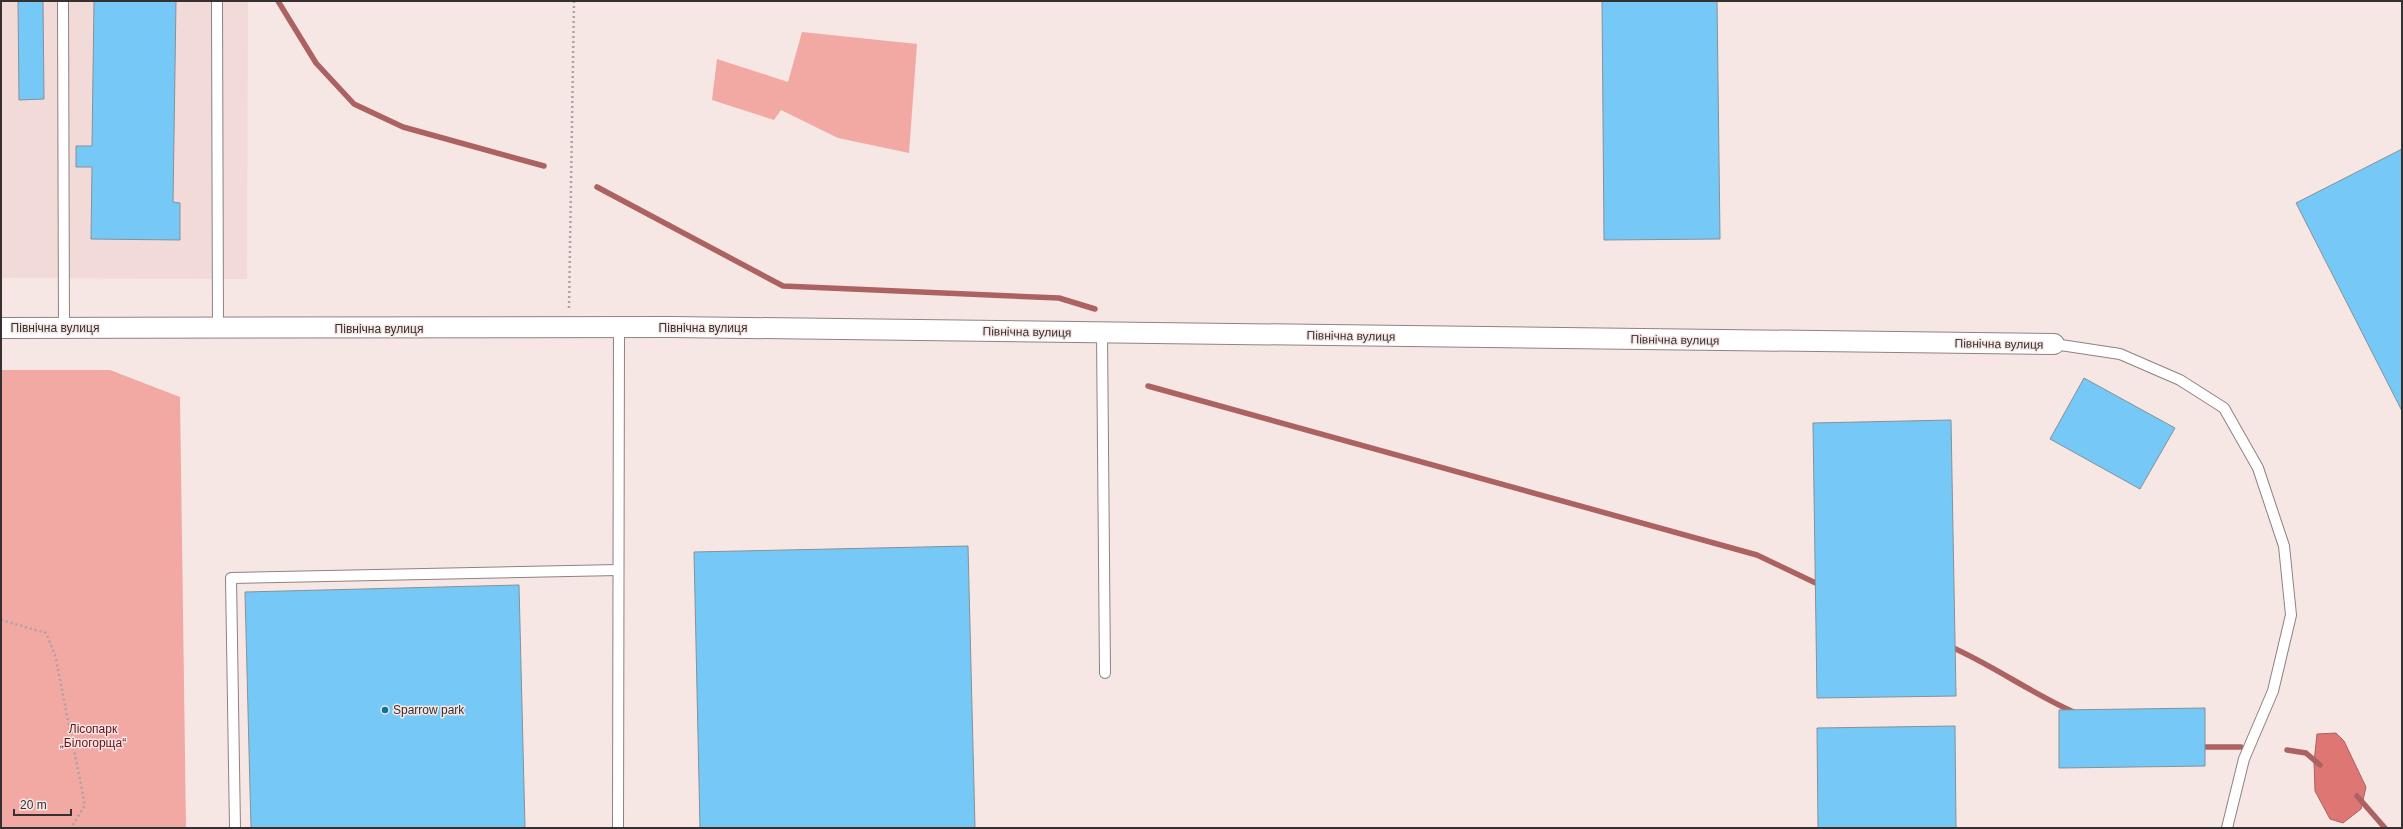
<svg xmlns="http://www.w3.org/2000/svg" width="2403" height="829" font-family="Arial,sans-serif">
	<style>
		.built { fill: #f2dad8 }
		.green { fill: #f2a8a3 }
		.water { fill: #de7774; stroke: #ac6260 }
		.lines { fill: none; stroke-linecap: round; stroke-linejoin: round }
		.stream { stroke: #ac6260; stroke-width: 5.5 }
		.building { fill: #76c9f6; stroke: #869198 }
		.lane-casing { stroke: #8f8281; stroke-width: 12 }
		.street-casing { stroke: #8f8281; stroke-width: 22 }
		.path { stroke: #ada2a0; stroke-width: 2.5; stroke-dasharray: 2 3; stroke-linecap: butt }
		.lane { stroke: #fff; stroke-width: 10 }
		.street { stroke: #fff; stroke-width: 20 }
		.poi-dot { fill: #0875a0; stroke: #f6e7e5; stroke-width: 1.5 }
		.labels { text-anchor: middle; stroke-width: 3; stroke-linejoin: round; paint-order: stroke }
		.street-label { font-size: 12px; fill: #363130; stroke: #f6e7e5 }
		.poi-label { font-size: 12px; fill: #363130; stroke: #f6e7e5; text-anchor: start }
		.park-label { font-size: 12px; fill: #6c0d17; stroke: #f6e7e5 }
	</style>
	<rect width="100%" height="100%" fill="#f6e7e5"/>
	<path class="built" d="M1,1H248L247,279L1,278Z"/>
	<g class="green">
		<path d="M802,32L917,44L909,153L838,138L781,110L774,120L712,100L717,59L788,82Z"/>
		<path d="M1,370H110L180,397L186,828H1Z"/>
	</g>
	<path class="water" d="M2336,733L2344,741L2366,787L2361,809L2343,823L2330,819L2315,791L2314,762L2317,734Z"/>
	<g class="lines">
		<g class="stream">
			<path d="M278,1L316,63L354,104L403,127L544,166"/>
			<path d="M597,187L783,286L1059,298L1095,309"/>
			<path d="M1148,386L1757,555L1822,586"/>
			<path d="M1949,646C1993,665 2032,694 2076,713"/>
			<path d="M2197,747H2241"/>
			<path d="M2287,750L2306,753L2320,765"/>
			<path d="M2357,796L2385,828"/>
		</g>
	</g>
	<g class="building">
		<path d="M18,1H43L44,99L19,100Z"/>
		<path d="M94,1H176L173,202L180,203V240L91,239L92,167H76V146H92Z"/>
		<path d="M1602,1H1717L1720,239L1604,240Z"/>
		<path d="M2402,149V411L2296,203Z"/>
		<path d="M2084,378L2175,428L2140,489L2050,439Z"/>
		<path d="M1951,420L1956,696L1817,698L1813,423Z"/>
		<path d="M968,546L975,828H700L694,552Z"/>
		<path d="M519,585L525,828H251L245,592Z"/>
		<path d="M2205,708V766L2059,768V710Z"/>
		<path d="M1955,726L1956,828H1818L1817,728Z"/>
	</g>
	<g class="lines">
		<defs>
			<g id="lane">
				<path d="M63,1L64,329"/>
				<path d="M217,1L218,329"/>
				<path d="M1102,333L1105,673"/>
				<path d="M2054,344L2120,354L2180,380L2224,408L2258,468L2284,546L2291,615L2273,691L2244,759L2227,828"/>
				<path d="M235,828L231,578L618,570"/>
				<path d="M618,828L619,328"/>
			</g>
			<path id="street" d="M1,328L672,327L2054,344"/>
		</defs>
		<use href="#lane" class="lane-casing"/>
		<use href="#street" class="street-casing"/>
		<g class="path">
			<path d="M569,308L574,1"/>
			<path d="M1,620L46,633L55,655L85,805L71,828"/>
		</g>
		<use href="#lane" class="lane"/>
		<use href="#street" class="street"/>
	</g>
	<circle class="poi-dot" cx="385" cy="710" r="4"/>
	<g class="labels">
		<g class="street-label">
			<text x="55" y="332">Північна вулиця</text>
			<text x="703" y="332">Північна вулиця</text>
			<text x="379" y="333">Північна вулиця</text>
			<text transform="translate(1027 332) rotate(1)" y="4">Північна вулиця</text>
			<text transform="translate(1351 336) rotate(1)" y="4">Північна вулиця</text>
			<text transform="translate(1675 340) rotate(1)" y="4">Північна вулиця</text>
			<text transform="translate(1999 344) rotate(1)" y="4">Північна вулиця</text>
		</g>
		<g class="poi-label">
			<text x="393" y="714">Sparrow park</text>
		</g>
		<g class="park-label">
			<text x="93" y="733">Лісопарк<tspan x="93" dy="14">„Білогорща“</tspan></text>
		</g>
	</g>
	<rect width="2403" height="829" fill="none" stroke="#363130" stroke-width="4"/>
	<path d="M14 809v6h57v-6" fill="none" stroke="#363130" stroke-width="2"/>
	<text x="20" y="809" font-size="12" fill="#363130" stroke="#f6e7e5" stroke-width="3" paint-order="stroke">20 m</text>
</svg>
